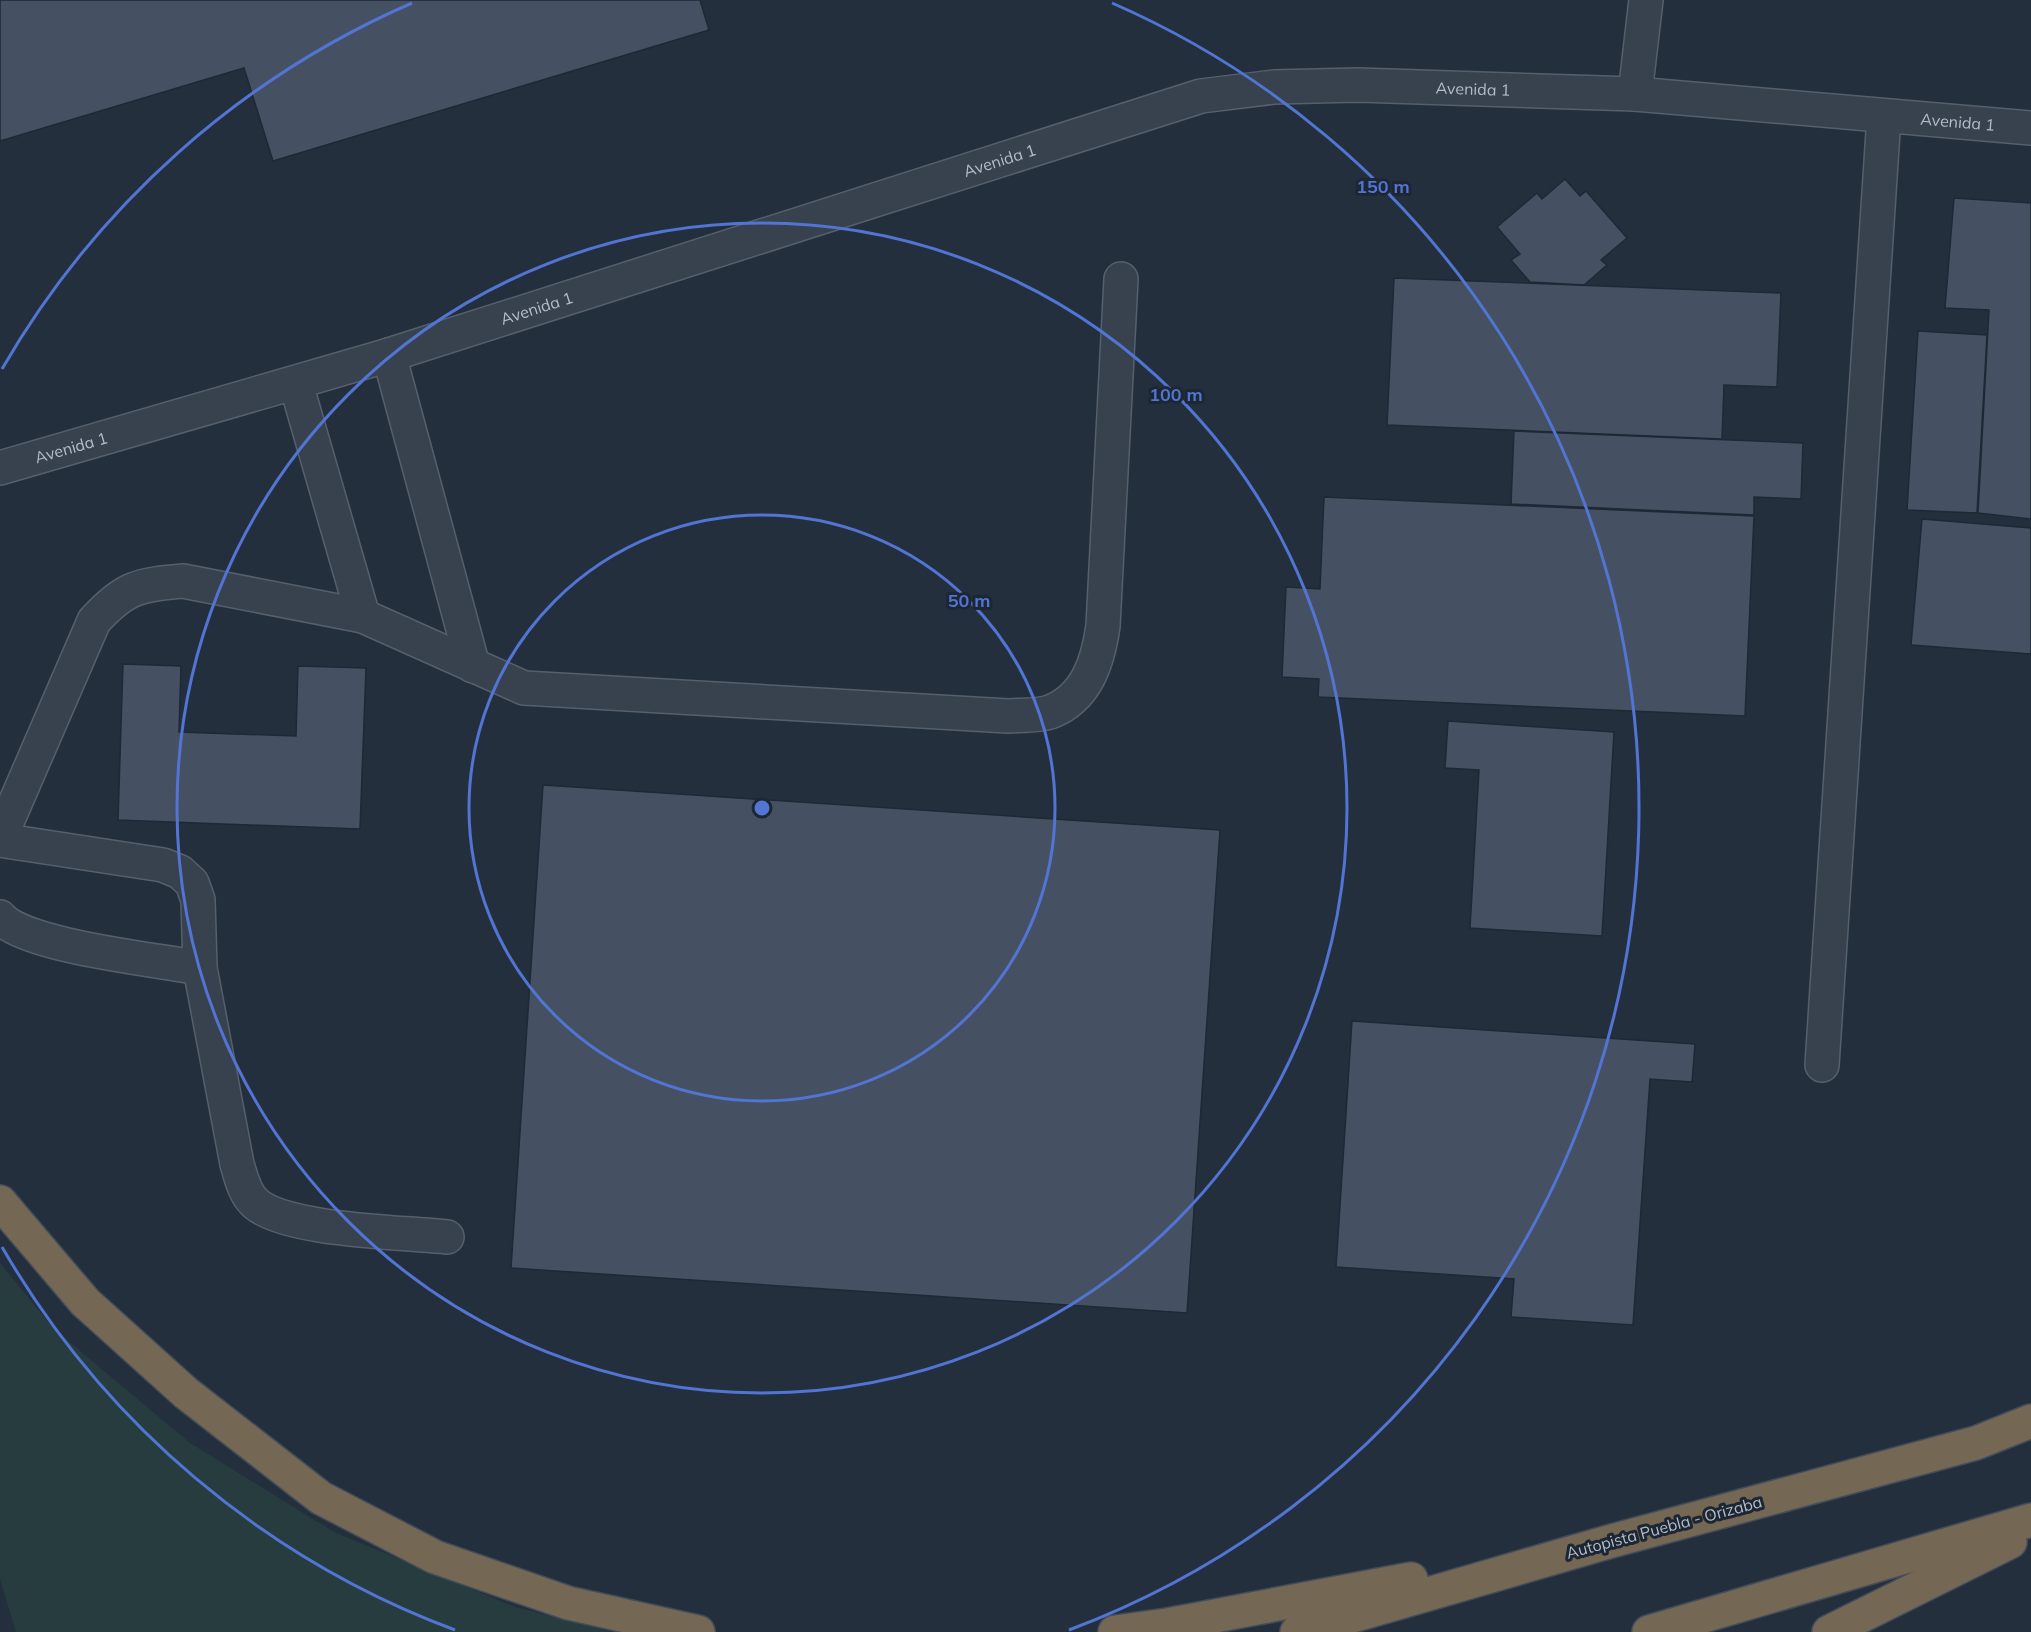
<svg xmlns="http://www.w3.org/2000/svg" width="2031" height="1632" font-family="Mulish,sans-serif">
	<style>
		.green { fill: #263c3f }
		.building { fill: #455162; stroke: #1f2835; stroke-width: 1.5 }
		.lines { fill: none; stroke-linecap: round; stroke-linejoin: round }
		.minor-casing { stroke: #565f6c; stroke-width: 36 }
		.highway-casing { stroke: #434c59; stroke-width: 36 }
		.minor { stroke: #38414e; stroke-width: 33 }
		.highway { stroke: #746855; stroke-width: 33 }
		.ring { fill: none; stroke: #5274d3; stroke-width: 3 }
		.labels { text-anchor: middle; stroke-width: 6; stroke-linejoin: round; paint-order: stroke }
		.street-label { font-size: 16px; fill: #b4bcc9; stroke: #1d2633 }
		.centre { fill: #5274d3; stroke: #1d2633; stroke-width: 3 }
		.ring-label { font-size: 18px; text-anchor: middle; font-weight: bold; fill: #5274d3; stroke: #1d2633; stroke-width: 6; stroke-linejoin: round; paint-order: stroke }
	</style>
	<rect width="100%" height="100%" fill="#242f3e"/>
	<path class="green" d="M0,1263L54,1329L190,1443L334,1532L515,1607L612,1632H16L0,1579Z"/>
	<g class="building">
		<path d="M0,0H700L709,30L273,161L244,68L0,141Z"/>
		<path d="M1565,179L1580,196L1586,191L1627,238L1601,260L1607,265L1584,285L1530,282L1511,260L1520,254L1497,227L1537,193L1542,199Z"/>
		<path d="M1954,198L2031,203V519L1978,513L1989,310L1945,308Z"/>
		<path d="M1394,278L1781,293L1777,387L1724,385L1722,439L1387,425Z"/>
		<path d="M1918,331L1987,335L1977,513L1907,510Z"/>
		<path d="M1514,431L1803,443L1801,499L1754,497V515L1511,504Z"/>
		<path d="M1324,497L1754,516L1745,716L1318,697L1319,679L1282,677L1286,587L1320,589Z"/>
		<path d="M1922,519L2031,528V654L1911,645Z"/>
		<path d="M123,664L181,666L179,732L296,736L298,666L366,668L360,829L118,820Z"/>
		<path d="M1448,721L1614,732L1602,936L1470,928L1479,770L1445,768Z"/>
		<path d="M543,785L1220,830L1187,1313L511,1268Z"/>
		<path d="M1352,1021L1695,1044L1692,1082L1650,1079L1633,1325L1511,1317L1514,1279L1336,1267Z"/>
	</g>
	<g class="lines">
		<defs>
			<g id="minor">
				<path d="M1635,94L1646,0"/>
				<path d="M389,355L473,666"/>
				<path d="M296,384L363,616"/>
				<path id="s1" d="M0,468L389,355L1201,96L1274,87L1358,85L1635,94L2031,128"/>
				<path d="M0,838L94,621C125,587 138,585 183,581L363,616L524,688L1008,716C1021,715 1038,716 1050,712C1087,698 1098,661 1103,626L1121,279"/>
				<path d="M0,840L163,865L180,872L192,883L198,900L200,968L237,1164C241,1177 244,1192 254,1202C283,1231 403,1232 447,1237"/>
				<path d="M0,917C23,946 159,960 200,968"/>
				<path d="M1822,1065L1884,116"/>
			</g>
			<g id="highway">
				<path d="M0,1202L85,1302L186,1393L321,1498L435,1557L568,1603L698,1632"/>
				<path d="M1115,1632L1167,1625L1411,1579"/>
				<path d="M1297,1632L1608,1542L1976,1443L2031,1421"/>
				<path d="M1649,1632L2031,1520"/>
				<path d="M1829,1632L2010,1542"/>
			</g>
		</defs>
		<use href="#minor" class="minor-casing"/>
		<use href="#highway" class="highway-casing"/>
		<use href="#minor" class="minor"/>
		<use href="#highway" class="highway"/>
	</g>
	<g class="ring">
		<circle cx="762" cy="808" r="293"/>
		<circle cx="762" cy="808" r="585"/>
		<path d="M455 1630A878 878 0 0 1 2 1247M2 369A878 878 0 0 1 412 3M1112 3A878 878 0 0 1 1069 1630"/>
	</g>
	<g class="labels">
		<g class="street-label">
			<text dy="6" stroke="none"><textPath href="#s1" startOffset="1530">Avenida 1</textPath></text>
			<text dy="6" stroke="none"><textPath href="#s1" startOffset="2016">Avenida 1</textPath></text>
			<text dy="6" stroke="none"><textPath href="#s1" startOffset="1046">Avenida 1</textPath></text>
			<text dy="6" stroke="none"><textPath href="#s1" startOffset="560">Avenida 1</textPath></text>
			<text dy="6" stroke="none"><textPath href="#s1" startOffset="74">Avenida 1</textPath></text>
			<text transform="translate(1664 1527) rotate(-15)" y="6">Autopista Puebla - Orizaba</text>
		</g>
	</g>
	<circle cx="762" cy="808" r="9" class="centre"/>
	<g class="ring-label">
		<text x="1383" y="193">150 m</text>
		<text x="1176" y="401">100 m</text>
		<text x="969" y="607">50 m</text>
	</g>
</svg>
